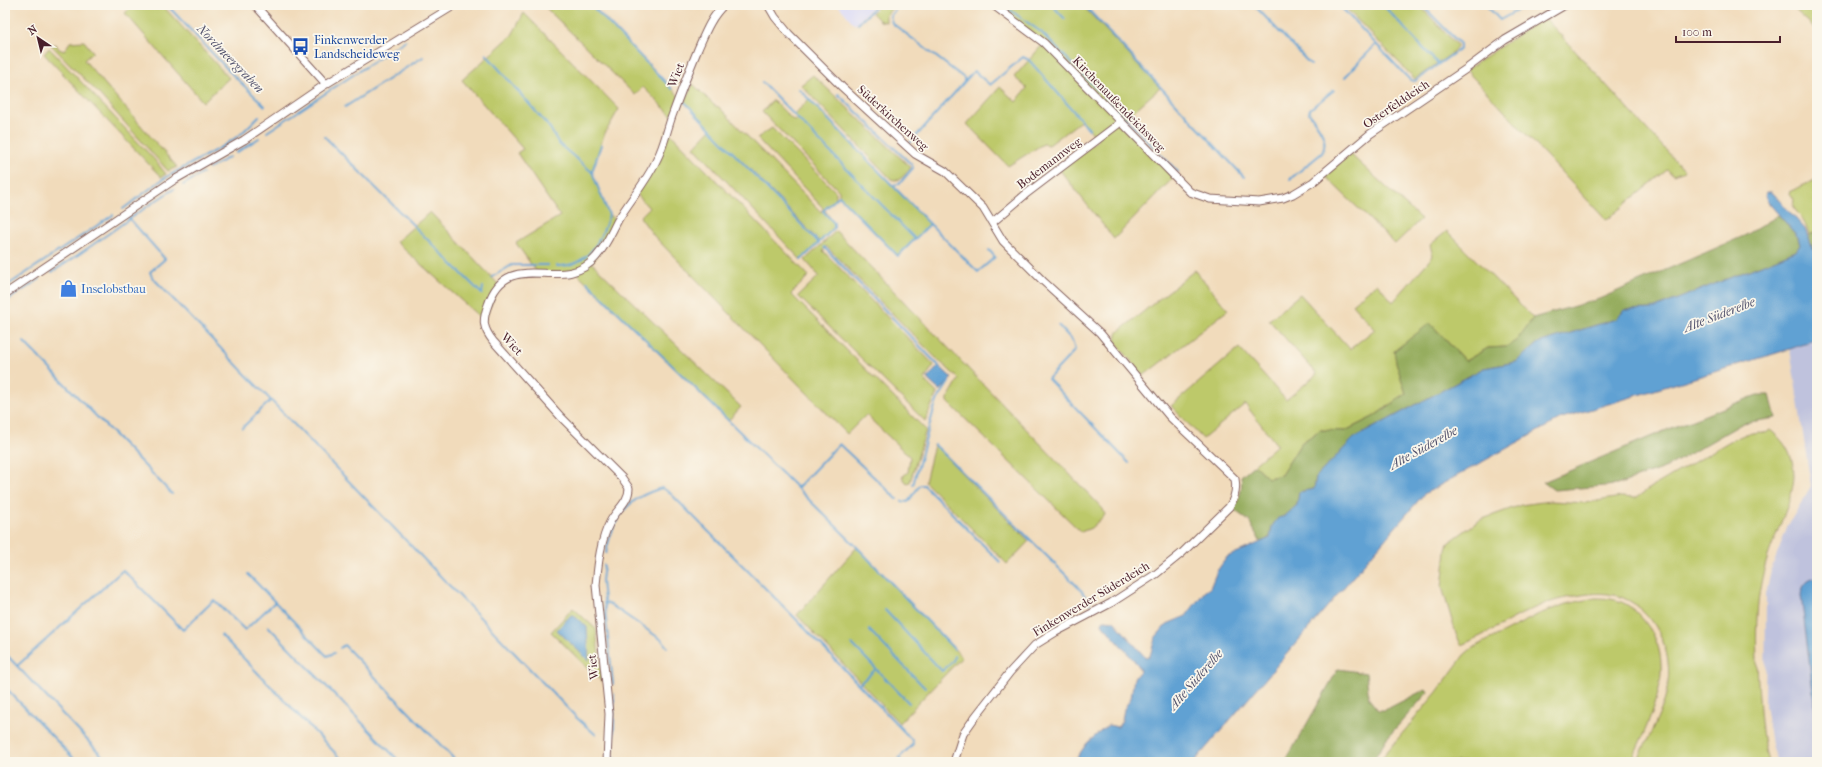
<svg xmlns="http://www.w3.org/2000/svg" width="1822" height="767" font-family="'IM FELL French Canon',serif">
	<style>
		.built { fill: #d7d7f8 }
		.industrial { fill: #bfc2dd }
		.green { fill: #bdc96b; stroke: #84744b }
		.forest { fill: #96ad5f; stroke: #706645 }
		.water { fill: #61a1d3; stroke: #56607f }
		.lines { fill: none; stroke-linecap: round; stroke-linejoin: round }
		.stream { stroke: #61a1d3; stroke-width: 2 }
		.minor-casing { stroke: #84615d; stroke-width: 9 }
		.minor { stroke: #fff; stroke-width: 7 }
		.labels { text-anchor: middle; stroke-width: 3.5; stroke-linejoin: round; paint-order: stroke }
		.transit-label { font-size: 12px; fill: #164399; stroke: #fbf7ec; text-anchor: start }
		.street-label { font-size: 12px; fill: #4a1f2b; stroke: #fbf7ec }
		.shop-label { font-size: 12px; fill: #366cbe; stroke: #fbf7ec; text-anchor: start }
		.water-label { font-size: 13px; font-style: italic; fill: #53536e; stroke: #fbf7ec }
	</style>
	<rect width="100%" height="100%" fill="#fbf7ec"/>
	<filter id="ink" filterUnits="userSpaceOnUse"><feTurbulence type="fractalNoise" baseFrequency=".025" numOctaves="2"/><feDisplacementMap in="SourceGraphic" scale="8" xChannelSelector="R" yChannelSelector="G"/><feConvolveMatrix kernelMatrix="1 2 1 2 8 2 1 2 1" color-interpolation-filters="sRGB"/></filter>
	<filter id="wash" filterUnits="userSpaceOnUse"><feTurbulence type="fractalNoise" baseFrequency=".012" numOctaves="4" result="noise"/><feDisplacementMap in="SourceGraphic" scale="16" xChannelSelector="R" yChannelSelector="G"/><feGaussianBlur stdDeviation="0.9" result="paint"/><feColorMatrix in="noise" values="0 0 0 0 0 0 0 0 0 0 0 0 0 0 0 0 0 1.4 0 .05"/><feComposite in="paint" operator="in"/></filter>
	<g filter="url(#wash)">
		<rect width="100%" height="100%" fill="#f1dbbb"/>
		<path class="built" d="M838,5H874L855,25Z"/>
		<path class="industrial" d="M1817,340V578L1813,579L1806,583L1803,586L1801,595L1817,725V762H1777L1771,745L1765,705L1766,595L1771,570L1787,527L1811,486L1790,349Z"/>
		<g class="green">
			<path d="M128,5H162L229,78L203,102L125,13L130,8Z"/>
			<path d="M543,5H592L679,96L672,116L643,87L635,95Z"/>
			<path d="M880,5H895L886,15V22L880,21L872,13Z"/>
			<path d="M993,5H1082L1160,88L1121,122L1174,177L1114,239L1059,169L1098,140L1082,120L1049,145L1043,144L1008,166L967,124L1000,87L1016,102L1027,88L1014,77L1044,43Z"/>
			<path d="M1343,5H1419L1458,46L1451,54L1415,79Z"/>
			<path d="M1790,5H1817V30Z"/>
			<path d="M524,13L619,109L604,135L592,172L609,215L617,221L592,263L741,407L728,421L576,272L538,274L516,243L560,216L517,153L523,149L462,80L512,35Z"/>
			<path d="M1544,17L1685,171L1673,175L1667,170L1606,220L1466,70Z"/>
			<path d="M84,41L93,52L84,60L177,167L168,171L99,94L51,45L56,44L59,49L64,51L70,42Z"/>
			<path d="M49,48L154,159L166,174L161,177L44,54Z"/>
			<path d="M813,75L909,166L910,169C904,175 900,183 891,179L801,85Z"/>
			<path d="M693,84L715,106L719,107L821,212L823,208L757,138L772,128L836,192V198L824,209L834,223V228L820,242L741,160L819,243L801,260L694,147L711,129L685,102Z"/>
			<path d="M809,99L930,224L898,256L839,196V191L762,112L773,100L794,121L798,119L794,115Z"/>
			<path d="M667,130L809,276L791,294L926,430L910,482L907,483L902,477L908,472L910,457L866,415L847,434L654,236L640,217L649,208L636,193L658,159Z"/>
			<path d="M1350,154L1421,219L1395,244L1325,176Z"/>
			<path d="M1817,179V232L1809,235L1804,221L1793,207L1794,199L1789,192Z"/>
			<path d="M430,212L499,285L484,321L396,242Z"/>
			<path d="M836,231L1103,509L1105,515L1091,528L1081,532L948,402V398L959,379L935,357L826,246L823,251L934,365L925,378L926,382L937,393L925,421L798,296L819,276L805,260Z"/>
			<path d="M1447,231L1533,318L1518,340L1506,347L1488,348L1465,361L1430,323L1396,362L1406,393L1373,417L1345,431L1320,430L1301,443L1281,475L1268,478L1254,465L1277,445L1245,404L1203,439L1171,406L1239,348L1286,400L1317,374L1269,320L1300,294L1350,349L1375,329L1352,304L1377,283L1393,302L1433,256L1430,245Z"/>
			<path d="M1195,270L1228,310L1143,376L1115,341L1118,332Z"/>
			<path d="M1770,430C1785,441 1794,456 1794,476C1793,502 1773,537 1766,563C1754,602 1756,643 1758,683C1760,709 1761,737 1768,762H1637C1648,737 1665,710 1668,683C1673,644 1649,599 1608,594C1592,592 1574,596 1557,600C1523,609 1494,632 1461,645L1456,634L1442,587L1446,550L1448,543L1480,520L1521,505L1550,501L1585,503L1621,497L1636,498L1647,490L1730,441L1746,434L1760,432L1766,433Z"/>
			<path d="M934,445L1029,541L1007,564L925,482Z"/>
			<path d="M857,547L962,657L899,723L797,615Z"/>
			<path d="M1595,598C1619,598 1630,603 1645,622C1680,666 1650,718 1631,762H1380L1385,754L1437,692L1464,655L1471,649L1539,614L1566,604Z"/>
			<path d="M573,608L596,629L602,682L551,632Z"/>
		</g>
		<g class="forest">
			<path d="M1779,215L1798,237L1800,245L1796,251L1653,309L1625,310L1616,319L1538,343L1516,362L1484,368L1354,438L1316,477L1314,489L1299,492C1299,496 1298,501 1297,504C1289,521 1275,510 1270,537L1261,543L1249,521L1233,509C1240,498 1243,489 1241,476L1254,465L1268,478L1281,475L1301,443L1320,430L1345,431L1373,417L1406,394L1396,362L1394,351L1430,323L1465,361L1488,348L1506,347L1517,340L1533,318L1599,299L1746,235Z"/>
			<path d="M1817,232V251L1813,249L1809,241V235Z"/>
			<path d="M1757,395H1770L1776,418L1743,423L1667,467L1617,485L1554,490L1543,482L1669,429Z"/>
			<path d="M1338,669L1366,673L1369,699L1378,710H1385L1426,689L1428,692L1386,739L1372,762H1285Z"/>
		</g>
		<g class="water">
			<path d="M1767,192H1772L1805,229L1813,249L1817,251V339L1790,349L1562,418L1424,494L1194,762H1074L1087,743L1108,725L1118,727L1122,720L1124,709L1131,698L1134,678L1140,671L1138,665L1102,624L1104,620L1114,621L1145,657L1150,656L1155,638L1167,624L1186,616L1205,591L1210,588L1217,571L1227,557L1270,538L1272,526L1278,518L1285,516L1297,505L1299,492L1314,489L1316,477L1354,438L1484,368L1516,362L1538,343L1616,319L1625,310L1653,309L1796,251L1800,245L1798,237L1767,201L1765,195Z"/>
			<path d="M939,366L952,378L941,390H939L928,380V377Z"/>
			<path d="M1817,578V725L1801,595C1802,586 1807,579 1817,578Z"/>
			<path d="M572,614L587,627L589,661L557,630Z"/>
		</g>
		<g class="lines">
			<g class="stream">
				<path d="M167,5L233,75L265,106"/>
				<path d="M591,5L672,89"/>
				<path d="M899,5L890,16L892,23L964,78V81"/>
				<path d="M1003,5L1041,32L1178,172"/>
				<path d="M1052,5L1065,19"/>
				<path d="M1084,5L1244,177"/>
				<path d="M1254,5L1311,65"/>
				<path d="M1339,5L1410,80L1415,81L1460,49V44L1422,5"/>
				<path d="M1383,5L1438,64"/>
				<path d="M1486,5L1500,20L1527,5"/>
				<path d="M858,24L877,5"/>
				<path d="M486,54L550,128L559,144L592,172"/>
				<path d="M1345,77L1376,44"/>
				<path d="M762,82L915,239"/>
				<path d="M799,89L930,224"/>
				<path d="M838,94L912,165L913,168L900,183L893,186"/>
				<path d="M682,99L819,243"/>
				<path d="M345,107L423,57"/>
				<path d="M267,132L406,40"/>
				<path d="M325,137L482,294L483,287"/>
				<path d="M910,143L974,71L990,85L1023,57L1029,60L1089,129"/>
				<path d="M236,153L259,138"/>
				<path d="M209,169L229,157"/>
				<path d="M1290,179L1322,153C1330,138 1317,125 1309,113L1310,109L1334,90"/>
				<path d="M183,185L203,173"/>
				<path d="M123,209L163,179L225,145L241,134L259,116"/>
				<path d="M129,218L165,259L150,272L152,277L577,718L595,734"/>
				<path d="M824,247L939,366"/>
				<path d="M801,260L834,228V223L823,211L839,196L898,256L930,224L978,272L995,257L989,250"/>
				<path d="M557,266C588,267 601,241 609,215L592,172L601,145"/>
				<path d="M52,272C94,246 132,215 174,189"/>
				<path d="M492,277L512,265H548"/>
				<path d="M587,282L797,488"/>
				<path d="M5,287L113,215"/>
				<path d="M5,302L40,279"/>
				<path d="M1058,325L1072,340L1075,350L1048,379L1129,463"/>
				<path d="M24,342L172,494"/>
				<path d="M242,428L270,401"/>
				<path d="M935,445L1081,590L1090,604"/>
				<path d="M913,485L934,409L938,399L949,382"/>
				<path d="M897,499L839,444L797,488L857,547L954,649"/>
				<path d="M902,501L908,502L920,485H924L1000,562"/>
				<path d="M606,553C613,517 627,498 662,488L669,492L793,616L912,740L913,744L899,758L902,762"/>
				<path d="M604,565L602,581L613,684"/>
				<path d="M248,574L327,656L334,653"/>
				<path d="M604,603L611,605L662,640L667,647"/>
				<path d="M885,610L942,671L953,661L954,656"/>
				<path d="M268,626L400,762"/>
				<path d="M869,630L925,688"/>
				<path d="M221,635L344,762"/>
				<path d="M852,644L876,669"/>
				<path d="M340,648L344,645L457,762"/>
				<path d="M5,653L17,666L123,570L183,630L214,600L245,630L275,602"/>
				<path d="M17,666L108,762"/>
				<path d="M859,684L876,669L909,703"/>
				<path d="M5,687L77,762"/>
				<path d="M612,757L621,762"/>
				<path d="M612,762L614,742V694"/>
			</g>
		</g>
	</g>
	<g filter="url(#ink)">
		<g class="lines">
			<defs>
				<g id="minor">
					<path d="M255,5L326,84"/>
					<path d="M768,5L775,17L789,34L842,87L915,154L945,171L983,208L1003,241L1043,281L1100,333L1170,417L1235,479C1237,490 1235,498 1229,507L1182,553L1156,574L1111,603L1056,632L1035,645L1010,672L975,717L963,734L954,762"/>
					<path d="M993,5L1044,43L1190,192L1210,199L1259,202L1283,198L1293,194L1313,182L1370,134L1466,69L1505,40L1565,5"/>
					<path d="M993,222L1026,194L1121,122"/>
					<path d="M5,294L174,180L244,140L326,84L455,5"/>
					<path d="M607,762L609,714L596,585C598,565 600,541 610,522C616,510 629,502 629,488L622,478L561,417L493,341C483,328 482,321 488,305C508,244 563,297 596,257C606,246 611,233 618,220C630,200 647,181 657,159C664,146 667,130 672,116C680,94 689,71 698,49C705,33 711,17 724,5"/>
				</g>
			</defs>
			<use href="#minor" class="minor-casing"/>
			<use href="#minor" class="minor"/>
		</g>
	</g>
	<defs>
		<symbol id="bus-bare" viewBox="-9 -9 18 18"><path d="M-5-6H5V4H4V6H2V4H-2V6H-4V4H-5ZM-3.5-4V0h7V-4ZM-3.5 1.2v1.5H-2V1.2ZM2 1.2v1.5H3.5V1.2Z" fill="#1a4fb4" stroke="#fbf7ec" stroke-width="2.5" paint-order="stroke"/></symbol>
		<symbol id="shop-bare" viewBox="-9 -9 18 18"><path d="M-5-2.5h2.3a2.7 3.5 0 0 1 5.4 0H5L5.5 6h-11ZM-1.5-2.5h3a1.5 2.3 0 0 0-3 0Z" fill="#3f7fe0" stroke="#fbf7ec" stroke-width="2.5" paint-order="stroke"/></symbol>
	</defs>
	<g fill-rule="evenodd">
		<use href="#bus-bare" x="288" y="34" width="25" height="25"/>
		<use href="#shop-bare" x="56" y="276" width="25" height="25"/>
	</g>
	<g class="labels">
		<g class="transit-label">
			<text x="314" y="44">Finkenwerder<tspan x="314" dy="14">Landscheideweg</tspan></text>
		</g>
		<g class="street-label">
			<text transform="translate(676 75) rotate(-68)" y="4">Wiet</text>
			<text transform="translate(1119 104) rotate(46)" y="4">Kirchenaußendeichsweg</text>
			<text transform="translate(1396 104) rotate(-34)" y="4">Osterfelddeich</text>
			<text transform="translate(893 118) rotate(42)" y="4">Süderkirchenweg</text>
			<text transform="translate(1049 163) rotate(-37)" y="4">Bodemannweg</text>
			<text transform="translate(512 344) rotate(48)" y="4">Wiet</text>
			<text transform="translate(1091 599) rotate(-31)" y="4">Finkenwerder Süderdeich</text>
			<text transform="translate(593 667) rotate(-96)" y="4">Wiet</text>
		</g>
		<g class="shop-label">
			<text x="81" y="293">Inselobstbau</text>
		</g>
		<g class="water-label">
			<text transform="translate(231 58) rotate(46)" y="5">Nordmeergraben</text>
			<text transform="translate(1719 314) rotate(-21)" y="5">Alte Süderelbe</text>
			<text transform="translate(1423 447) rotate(-29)" y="5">Alte Süderelbe</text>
			<text transform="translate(1195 679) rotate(-49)" y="5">Alte Süderelbe</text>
		</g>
	</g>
	<rect width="1822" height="767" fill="none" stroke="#fbf7ec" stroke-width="20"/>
	<g transform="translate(38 38) rotate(325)" stroke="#fbf7ec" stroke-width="3" paint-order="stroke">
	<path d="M0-3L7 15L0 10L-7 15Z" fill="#4a1f2b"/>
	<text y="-6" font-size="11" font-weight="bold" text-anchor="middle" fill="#4a1f2b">N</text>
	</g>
	<path d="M1676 36v6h104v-6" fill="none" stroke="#4a1f2b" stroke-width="2"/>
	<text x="1682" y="36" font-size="12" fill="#4a1f2b" stroke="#fbf7ec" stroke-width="3" paint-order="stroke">100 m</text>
</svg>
